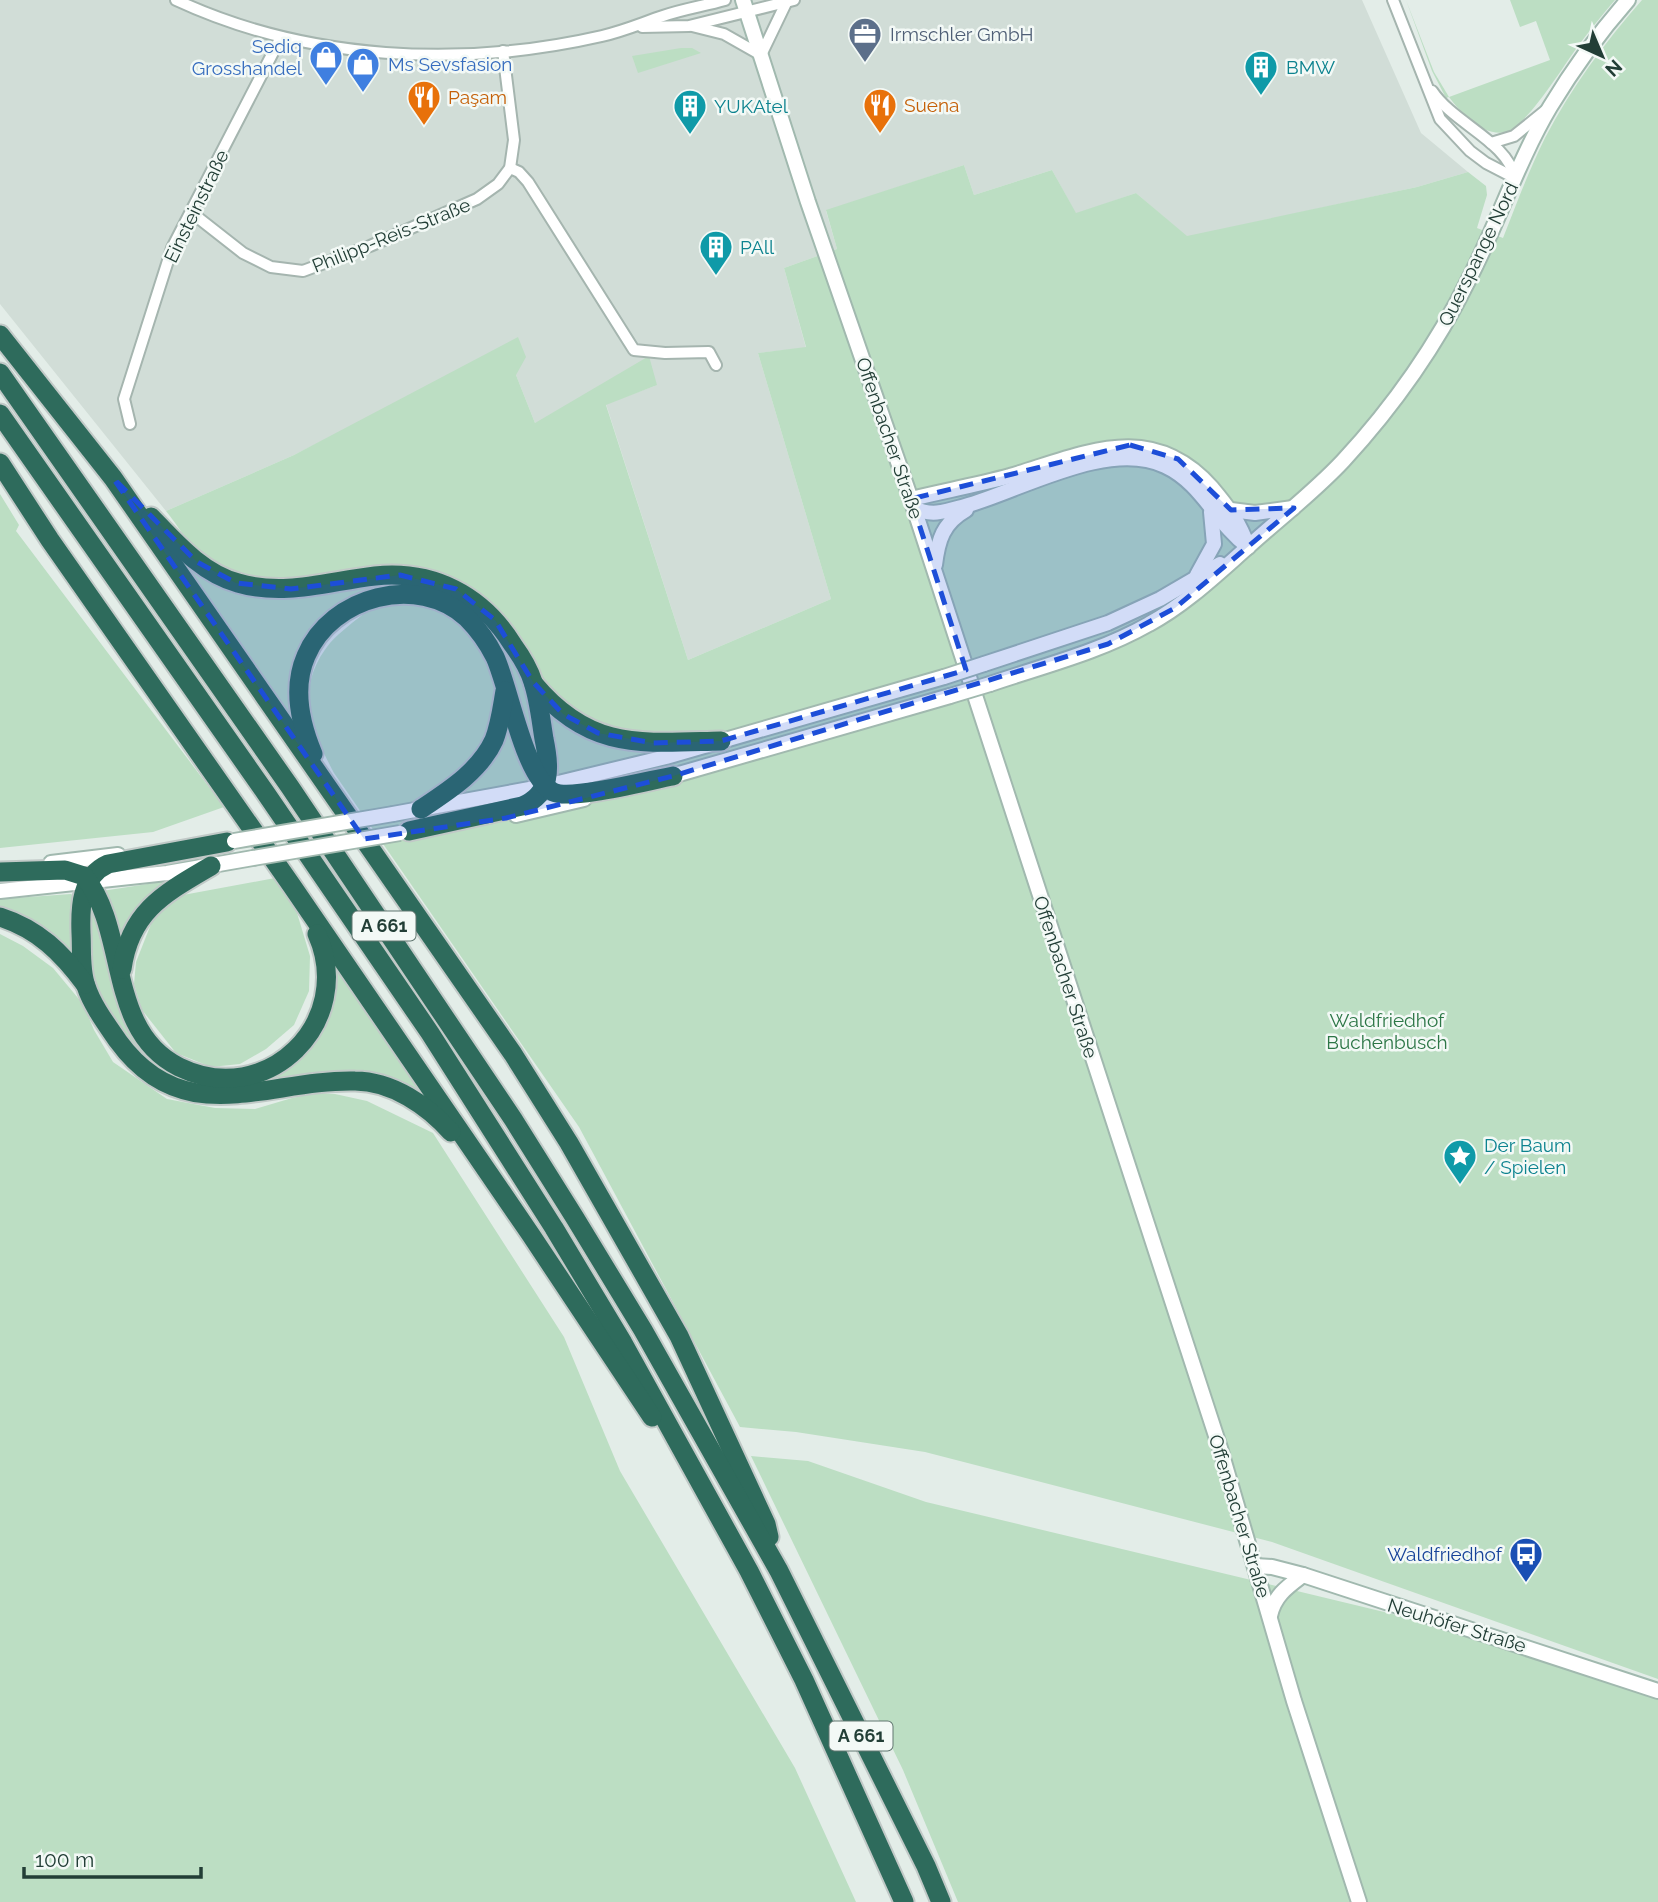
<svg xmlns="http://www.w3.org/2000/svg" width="1658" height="1902" font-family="Raleway,sans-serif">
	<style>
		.built { fill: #d1ddd7 }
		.green { fill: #bcdec3 }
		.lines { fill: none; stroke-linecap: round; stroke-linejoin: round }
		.street-casing { stroke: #a5b5af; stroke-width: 14 }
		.secondary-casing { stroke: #a1b9af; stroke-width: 18 }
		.highway-casing { stroke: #c1c9c7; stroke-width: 23 }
		.street { stroke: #fff; stroke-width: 10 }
		.secondary { stroke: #fff; stroke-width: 14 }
		.highway { stroke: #2e6b5c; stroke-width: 19 }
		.secondary-bridge-casing { stroke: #a1b9af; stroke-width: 18; stroke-linecap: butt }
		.secondary-bridge { stroke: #fff; stroke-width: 14 }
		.marked { fill: #1d4ed8; fill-opacity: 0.2; stroke: #1d4ed8; stroke-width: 5; stroke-dasharray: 14 9; stroke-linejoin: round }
		.labels { text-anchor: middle; stroke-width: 5; stroke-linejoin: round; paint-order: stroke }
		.shield { fill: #f3f9f6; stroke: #617670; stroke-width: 2 }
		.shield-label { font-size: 18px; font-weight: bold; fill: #223e36 }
		.service-label { font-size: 19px; fill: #4e5e75; stroke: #f3f9f6; text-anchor: start }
		.shop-label { font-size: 19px; fill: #366cbe; stroke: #f3f9f6; text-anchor: end }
		.culture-label { font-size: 19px; fill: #0d838f; stroke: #f3f9f6; text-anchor: start }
		.food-label { font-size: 19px; fill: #c56008; stroke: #f3f9f6; text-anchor: start }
		.street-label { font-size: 19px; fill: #223e36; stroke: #f3f9f6 }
		.park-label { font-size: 19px; fill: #2c7646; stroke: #f3f9f6 }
		.transit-label { font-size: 19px; fill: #164399; stroke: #f3f9f6; text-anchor: end }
	</style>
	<rect width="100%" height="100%" fill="#e3ede8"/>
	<path class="built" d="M0,0H1362L1421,133L1468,172L1417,187L1187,237L1136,193L1076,214L1052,170L974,195L964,165L826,211L837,249L784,268L806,348L758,353L831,599L688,660L606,404L657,385L535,423L516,375L360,422L294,455L166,511L0,304Z"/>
	<g class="green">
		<path d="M1406,0L1434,72L1449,97L1550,60L1536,21L1520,27L1510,0H1615C1602,15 1590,30 1578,46C1564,65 1527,126 1506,132C1483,137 1461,113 1449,97L1446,98L1432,71Z"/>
		<path d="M1642,0H1658V1679L1272,1542L925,1452L796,1432L740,1427L579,1127L334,773C310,728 294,687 330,643C341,631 355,621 367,611L316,631L296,725L189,572L192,571C254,609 298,598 366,587C328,584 230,584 203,558C189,545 178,526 166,511L294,455L518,337L526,357L516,375L535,423L649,356L657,385L606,405L688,660L831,599L758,353L806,347L784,268L837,249L826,210L964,165L974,195L1052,170L1076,213L1136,193L1187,236L1417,187L1468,172L1486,186L1487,195L1477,228L1503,238C1516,205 1529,170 1545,138C1571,88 1605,42 1642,0Z"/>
		<path d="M681,48H692L701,53L638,73L632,56Z"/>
		<path d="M0,494L19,525L16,531L224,807L153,832L0,848Z"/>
		<path d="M275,878L297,913L310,956L309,991L294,1025L266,1049L240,1064L211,1067L176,1053L142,1010L134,984L136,962L153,919L169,904L183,895Z"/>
		<path d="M167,881L170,883L120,954L102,891Z"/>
		<path d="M71,894L75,897L76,961L0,910V899Z"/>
		<path d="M90,900L123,1007L196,1082L303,1053L330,949L433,1105L408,1088H201L160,1072L128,1044L99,997L90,961Z"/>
		<path d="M0,934L23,946L53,968L83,1004L94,1030L113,1062L167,1099L215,1108L255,1109L292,1098L317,1093L335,1094L367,1101L433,1133L564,1337L620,1471L795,1768L856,1902H0Z"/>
		<path d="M751,1456L808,1461L926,1502L1409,1618L1658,1697V1902H958L903,1770Z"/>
	</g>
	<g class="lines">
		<defs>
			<g id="street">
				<path d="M176,0C307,61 462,68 602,36C624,31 642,23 663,16C683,9 704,6 725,0"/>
				<path d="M1393,0L1440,119L1470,151L1486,163L1515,178"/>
				<path d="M692,26L724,34L761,55L786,3"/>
				<path d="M642,27L689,26L794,0"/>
				<path d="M1432,91C1454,124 1507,141 1515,178"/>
				<path d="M1491,143L1514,136L1545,111"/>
				<path d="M510,168L519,172L528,182L634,350L665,353L709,352L716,365"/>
				<path d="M192,213L243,253L271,267L303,271L370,246L477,199L498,184L510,168L514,140L503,51"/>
				<path d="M130,424L124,399L172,248L281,37"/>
			</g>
			<g id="secondary">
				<path d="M743,0L808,202L914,508L1220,1448L1294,1701L1359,1902"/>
				<path d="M911,499C944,491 977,485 1010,476C1084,454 1151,419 1212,488C1228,507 1240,523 1248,547"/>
				<path d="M914,508C932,517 947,511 965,506C1022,490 1108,439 1165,466C1202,483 1216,523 1248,547"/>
				<path d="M1231,510L1255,513L1293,508"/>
				<path d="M935,565C938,540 943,523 966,510"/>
				<path d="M1197,575L1214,544L1211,512"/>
				<path d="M984,664L1108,623L1160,599L1220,564"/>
				<path d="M990,684C1043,666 1100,652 1149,624C1186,604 1217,574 1249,546C1280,518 1314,492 1343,461C1393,407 1436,346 1469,279C1498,223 1518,161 1550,107C1573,69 1599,33 1628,0"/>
				<path d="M665,778L950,696"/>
				<path d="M393,814L546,786L666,757L944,677"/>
				<path d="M516,815L584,799"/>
				<path d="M51,863L118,855"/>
				<path d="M0,891L167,873L253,858"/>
				<path d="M1255,1566L1272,1567L1303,1575L1658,1691"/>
				<path d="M1270,1616C1274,1596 1287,1587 1303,1575"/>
			</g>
			<g id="highway">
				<path d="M0,335L113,478L513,1054L569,1143L679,1336L766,1524L769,1537"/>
				<path d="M0,373L290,787L513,1119L575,1218L643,1330L779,1571L926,1866L941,1902"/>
				<path d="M0,414L265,792L430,1033L554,1228L623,1343L749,1571L804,1680L904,1902"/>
				<path d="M0,463L50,540L292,886L531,1235L652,1417"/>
				<path d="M151,517C177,544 202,573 238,583C285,597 329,581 375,576C433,570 482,595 513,645C521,656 529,669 533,682C539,700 541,721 544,739C550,767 552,794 522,806L409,831"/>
				<path d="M534,684C590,751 641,743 721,741"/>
				<path d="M313,754C300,723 292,688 306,656C331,596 418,573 467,618C478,629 488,643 495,657C509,687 524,776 553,792C571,801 650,780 673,776"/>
				<path d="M421,809C448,791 480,771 494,740C500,725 502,708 505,691"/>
				<path d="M227,842L108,864C81,876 80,907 81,933C82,950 80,970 86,986C92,1005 107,1025 118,1041C184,1132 267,1079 355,1081C392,1081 428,1106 451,1132"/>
				<path d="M0,872L65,870L84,876C129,932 106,1031 179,1067C267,1110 356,1022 317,934"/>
				<path d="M0,917C38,929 62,953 85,984"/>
				<path d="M122,969C130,911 165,893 211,866"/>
			</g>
		</defs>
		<use href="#street" class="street-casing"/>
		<use href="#secondary" class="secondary-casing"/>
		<use href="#highway" class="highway-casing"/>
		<use href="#street" class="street"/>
		<use href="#secondary" class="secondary"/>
		<use href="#highway" class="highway"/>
		<defs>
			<g id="secondary-bridge">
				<path d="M944,677L984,664"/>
				<path d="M950,696L990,684"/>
				<path d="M234,841L393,814"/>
				<path d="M253,858L400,833"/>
			</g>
		</defs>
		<use href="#secondary-bridge" class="secondary-bridge-casing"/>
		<use href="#secondary-bridge" class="secondary-bridge"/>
	</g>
	<path class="marked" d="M1130,445L1178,459L1231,510L1294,508L1175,608L1108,644L673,776L506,818L364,839L113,478L197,562L236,583L291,589L400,575L456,589L495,620L533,682L563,714L598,733L653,743L721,741L966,670L911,499Z"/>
	<defs>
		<symbol id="office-pin" viewBox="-11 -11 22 30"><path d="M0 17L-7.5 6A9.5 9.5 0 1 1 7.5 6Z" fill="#5c6f8a" stroke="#f3f9f6"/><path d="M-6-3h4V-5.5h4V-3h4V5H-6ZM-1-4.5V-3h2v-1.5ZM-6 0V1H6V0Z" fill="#fff"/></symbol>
		<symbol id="shop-pin" viewBox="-11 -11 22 30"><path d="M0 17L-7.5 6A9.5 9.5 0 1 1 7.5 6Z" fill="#3f7fe0" stroke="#f3f9f6"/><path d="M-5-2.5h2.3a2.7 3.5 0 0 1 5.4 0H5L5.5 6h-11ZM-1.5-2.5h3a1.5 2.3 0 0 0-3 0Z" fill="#fff"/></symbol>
		<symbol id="building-pin" viewBox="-11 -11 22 30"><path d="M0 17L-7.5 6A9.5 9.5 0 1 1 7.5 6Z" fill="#0f9aa8" stroke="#f3f9f6"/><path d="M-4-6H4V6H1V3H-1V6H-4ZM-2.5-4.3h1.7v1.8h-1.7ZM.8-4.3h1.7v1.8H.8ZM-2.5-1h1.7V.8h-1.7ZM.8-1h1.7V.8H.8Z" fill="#fff"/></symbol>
		<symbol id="restaurant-pin" viewBox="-11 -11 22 30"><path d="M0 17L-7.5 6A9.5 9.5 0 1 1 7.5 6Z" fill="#e8710a" stroke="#f3f9f6"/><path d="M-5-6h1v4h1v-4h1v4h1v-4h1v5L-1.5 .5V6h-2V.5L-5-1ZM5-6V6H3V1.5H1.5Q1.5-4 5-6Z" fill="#fff"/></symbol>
		<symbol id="sight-pin" viewBox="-11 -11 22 30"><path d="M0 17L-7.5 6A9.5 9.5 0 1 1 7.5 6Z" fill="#0f9aa8" stroke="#f3f9f6"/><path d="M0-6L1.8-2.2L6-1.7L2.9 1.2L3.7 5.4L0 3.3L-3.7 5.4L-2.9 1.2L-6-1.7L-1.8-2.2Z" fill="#fff"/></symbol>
		<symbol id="bus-pin" viewBox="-11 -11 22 30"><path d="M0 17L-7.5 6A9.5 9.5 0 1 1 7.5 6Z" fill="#1a4fb4" stroke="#f3f9f6"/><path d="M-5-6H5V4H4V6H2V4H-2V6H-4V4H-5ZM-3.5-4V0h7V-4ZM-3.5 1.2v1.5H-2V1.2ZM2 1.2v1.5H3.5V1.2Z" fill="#fff"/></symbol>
	</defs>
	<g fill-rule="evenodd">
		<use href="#office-pin" x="846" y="15" width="38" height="52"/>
		<use href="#shop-pin" x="307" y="38" width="38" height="52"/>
		<use href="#shop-pin" x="344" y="45" width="38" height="52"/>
		<use href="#building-pin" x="1242" y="48" width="38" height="52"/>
		<use href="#restaurant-pin" x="405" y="78" width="38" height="52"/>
		<use href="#restaurant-pin" x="861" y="86" width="38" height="52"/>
		<use href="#building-pin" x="671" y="87" width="38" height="52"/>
		<use href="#building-pin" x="697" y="228" width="38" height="52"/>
		<use href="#sight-pin" x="1441" y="1137" width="38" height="52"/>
		<use href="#bus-pin" x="1507" y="1535" width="38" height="52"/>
	</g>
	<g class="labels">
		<g class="shield">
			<rect x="352.5" y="911.5" width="63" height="29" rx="5"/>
			<rect x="829.5" y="1721.5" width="63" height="29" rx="5"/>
		</g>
		<g class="shield-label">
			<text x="384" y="932">A 661</text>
			<text x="861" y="1742">A 661</text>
		</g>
		<g class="service-label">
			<text x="890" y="41">Irmschler GmbH</text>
		</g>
		<g class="shop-label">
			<text x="302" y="53">Sediq<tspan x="302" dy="22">Grosshandel</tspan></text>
			<text x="388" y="71" text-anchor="start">Ms Sevsfasion</text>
		</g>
		<g class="culture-label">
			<text x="1286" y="74">BMW</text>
			<text x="714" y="113">YUKAtel</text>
			<text x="740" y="254">PAll</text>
			<text x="1484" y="1152">Der Baum<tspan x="1484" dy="22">/ Spielen</tspan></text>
		</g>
		<g class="food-label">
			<text x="448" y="104">Paşam</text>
			<text x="904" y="112">Suena</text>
		</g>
		<g class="street-label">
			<text transform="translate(196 206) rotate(-64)" y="7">Einsteinstraße</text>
			<text transform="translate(391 235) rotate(-22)" y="7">Philipp-Reis-Straße</text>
			<text transform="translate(1478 254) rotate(-64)" y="7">Querspange Nord</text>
			<text transform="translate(890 438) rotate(71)" y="7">Offenbacher Straße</text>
			<text transform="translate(1066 977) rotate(72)" y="7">Offenbacher Straße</text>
			<text transform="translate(1240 1516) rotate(73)" y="7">Offenbacher Straße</text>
			<text transform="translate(1457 1625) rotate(17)" y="7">Neuhöfer Straße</text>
		</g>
		<g class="park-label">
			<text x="1387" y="1027">Waldfriedhof<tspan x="1387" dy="22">Buchenbusch</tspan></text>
		</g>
		<g class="transit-label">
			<text x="1502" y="1561">Waldfriedhof</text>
		</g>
	</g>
	<g transform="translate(1602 56) rotate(136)" stroke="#f3f9f6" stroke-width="5" paint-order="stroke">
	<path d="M0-5L12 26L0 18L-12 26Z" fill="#223e36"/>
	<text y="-10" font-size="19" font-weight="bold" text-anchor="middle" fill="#223e36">N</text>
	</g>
	<path d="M24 1867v10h177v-10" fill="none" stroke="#223e36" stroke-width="3.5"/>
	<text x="35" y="1867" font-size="21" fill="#223e36" stroke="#f3f9f6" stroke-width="5" paint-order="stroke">100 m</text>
</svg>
